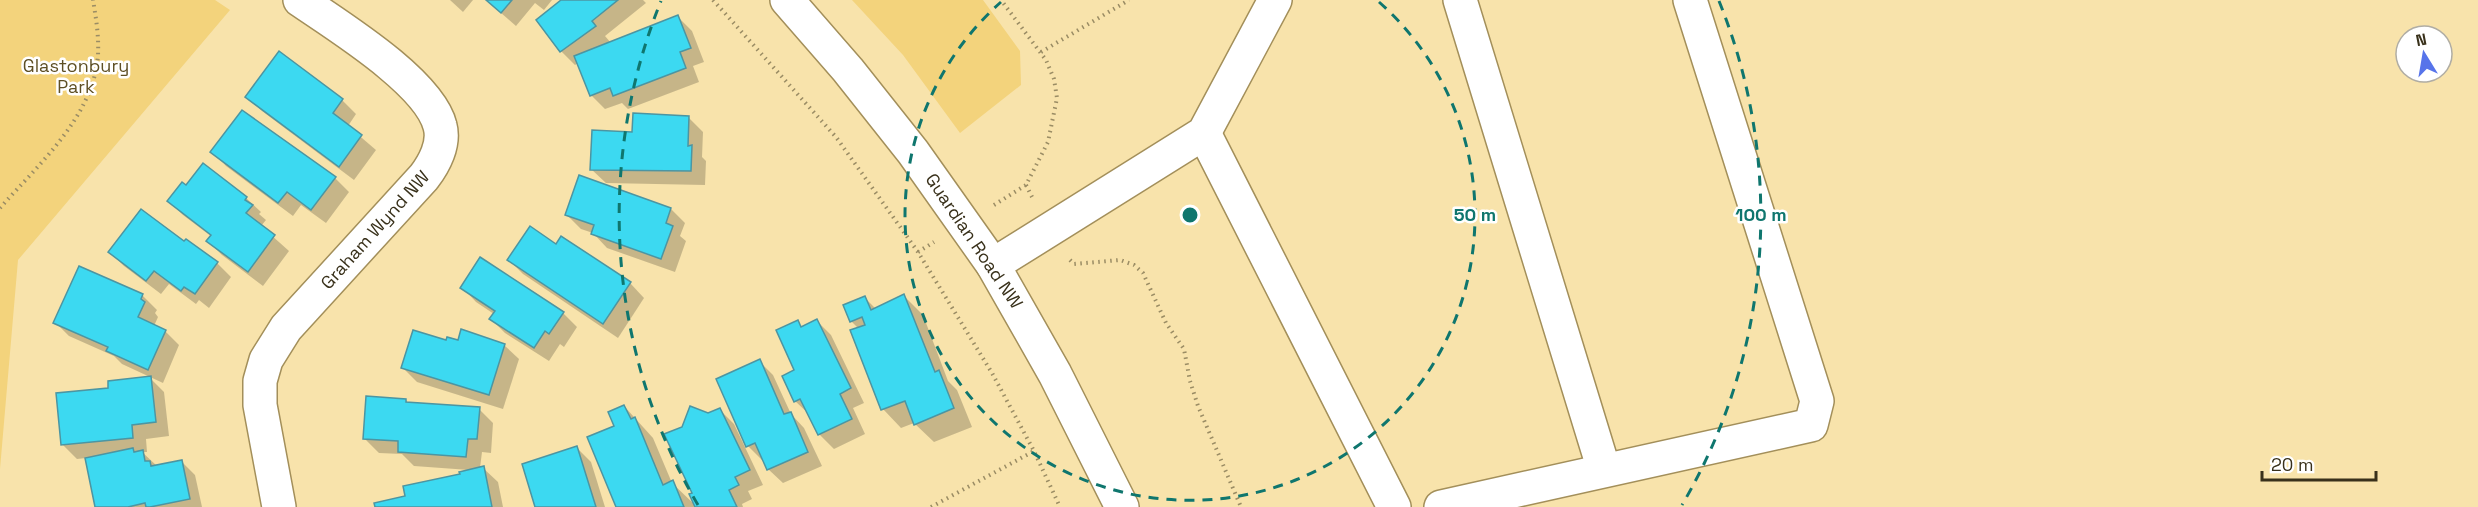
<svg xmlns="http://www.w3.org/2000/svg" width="2478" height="507" font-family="'Space Grotesk',sans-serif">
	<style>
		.green { fill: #f3d37c }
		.shadow { fill: #0003 }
		.building { fill: #3cd9f1; stroke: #4c95a2; stroke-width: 1.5 }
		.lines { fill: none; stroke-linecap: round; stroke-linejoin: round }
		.minor-casing { stroke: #a38f5a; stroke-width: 36 }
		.major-casing { stroke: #a38f5a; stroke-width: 36 }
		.path { stroke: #9a8c64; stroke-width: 4; stroke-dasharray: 1.5 4.5; stroke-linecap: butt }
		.minor { stroke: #fff; stroke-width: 33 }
		.major { stroke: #fff; stroke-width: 33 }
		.ring { fill: none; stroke: #0f766e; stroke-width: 3; stroke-dasharray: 10 8 }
		.labels { text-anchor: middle; stroke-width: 5; stroke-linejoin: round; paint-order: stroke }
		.park-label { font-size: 18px; fill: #5e4f24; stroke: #fff }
		.street-label { font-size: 18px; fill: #39311b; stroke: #fff }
		.centre { fill: #0f766e; stroke: #fff; stroke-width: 3 }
		.ring-label { font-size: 18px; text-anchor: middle; font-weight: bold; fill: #0f766e; stroke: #fff; stroke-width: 5; stroke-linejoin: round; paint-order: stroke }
	</style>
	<rect width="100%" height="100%" fill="#f8e3ab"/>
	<g class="green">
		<path d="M0,0H215L230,10L18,260L0,469Z"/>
		<path d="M852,0H983L1020,51L1021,85L960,133L903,55Z"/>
	</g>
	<g class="shadow">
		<path d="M450,0H473L463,12Z"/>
		<path d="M486,0H552L544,10L535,3L516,26Z"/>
		<path d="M563,0H643L646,3L605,36L611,43L678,17L692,31L704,62L693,66L699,82L628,109L622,103L605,109L591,95L578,63L575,65L561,51Z"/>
		<path d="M247,97L342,100L356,114L348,126L376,150L354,180L262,111Z"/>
		<path d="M689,118L703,132L702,157L706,161L705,185L606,183L591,169L634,133Z"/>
		<path d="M212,151L335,178L349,192L326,223L301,205L293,216L226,166Z"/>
		<path d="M203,165L246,198L261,212L259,214L266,220L261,226L289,251L263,286L222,255L208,241L212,237L183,215L169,201L186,187Z"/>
		<path d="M671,209L685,223L680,236L686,241L675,272L607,248L593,233L581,229L567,215Z"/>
		<path d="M185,243L217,263L231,277L209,308L199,300L196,304L169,284L161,294L124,266L110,252Z"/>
		<path d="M556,246L630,283L644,298L618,338L523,274L509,260Z"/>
		<path d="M462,287L563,313L577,327L564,347L560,344L549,361L505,333L491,319L494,314L476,302Z"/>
		<path d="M142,295L157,310L155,313L158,317L154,326L165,331L179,345L163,383L122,364L114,356L69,336L55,322Z"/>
		<path d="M904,296L923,315L948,381L957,390L972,427L934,442L914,423L901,428L883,409L852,331L859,329L851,321L865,298L876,309Z"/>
		<path d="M817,321L831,335L864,403L853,408L865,434L834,449L820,435L810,415L795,401L798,322L803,328Z"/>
		<path d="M446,342L504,345L519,359L503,409L417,382L402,367Z"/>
		<path d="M759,361L773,375L791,414L804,428L822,466L783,483L768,469L764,459L762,460L748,446Z"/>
		<path d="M150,378L164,392L169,436L146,439L147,452H142L157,466L181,461L195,475L202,507H97L86,458L77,459L63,445L110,389Z"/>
		<path d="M406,400L409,404L479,409L493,423L491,453L482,452L480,468H483L498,482L503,507H376L407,497L469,470L414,466L402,454L379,453L365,439Z"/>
		<path d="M624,406L653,438L672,483L694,504L708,415L720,410L734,424L763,485L748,491L752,499L742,504L743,507H617L616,427Z"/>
		<path d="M577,448L591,462L605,507H537Z"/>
	</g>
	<g class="building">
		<path d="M486,0H512L501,13Z"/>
		<path d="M561,0H618L592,21L596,26L560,52L536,20Z"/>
		<path d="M678,15L691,48L680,52L686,68L613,96L610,88L590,96L574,56Z"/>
		<path d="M279,51L343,99L333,113L362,135L339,167L245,97Z"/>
		<path d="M242,110L336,177L311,210L287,192L278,203L210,152Z"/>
		<path d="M633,113L689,116L688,146L692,145L691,171L590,170L592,130L632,132Z"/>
		<path d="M203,163L247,197L245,200L253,205L246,213L275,235L248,272L206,241L211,235L167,201L182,182L186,185Z"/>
		<path d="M579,175L671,208L666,223L673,226L661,259L591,234L594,225L565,215Z"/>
		<path d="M141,209L184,241L186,239L218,262L195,294L184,287L181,291L154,271L146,281L108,252Z"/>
		<path d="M530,226L556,244L561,236L631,282L603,324L507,260Z"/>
		<path d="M480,257L564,312L549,334L545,331L534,348L489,319L495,311L460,288Z"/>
		<path d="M79,266L143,294L141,299L145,302L138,317L166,330L148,370L106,351L108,347L53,323Z"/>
		<path d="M904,294L935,372L939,370L954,408L914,425L905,401L881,410L850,330L865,325L862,317L850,322L843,305L865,296L871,310Z"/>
		<path d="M817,319L851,388L840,394L852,419L818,435L800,399L794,402L782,376L794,370L776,330L798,320L801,327Z"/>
		<path d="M461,329L505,344L489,395L401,368L413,330L446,340L447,337L458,340Z"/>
		<path d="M760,359L784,414L791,412L808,452L767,470L755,443L746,447L716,379Z"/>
		<path d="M151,376L156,422L132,425L133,438L61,445L56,393L108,388V381Z"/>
		<path d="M366,396L406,399V402L480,407L477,439H468L466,457L398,452V441L363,439Z"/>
		<path d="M624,405L631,419L635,417L663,485L673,480L684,507H616L587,437L614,426L608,412Z"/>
		<path d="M690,406L708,413L720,408L750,470L735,477L739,485L729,490L737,507H695L689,494L692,493L664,434L682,427Z"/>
		<path d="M577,446L596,507H535L522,464Z"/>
		<path d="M133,448L134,452L143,450L145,461H150L151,466L182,460L190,499L150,507H146L145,503L128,507H95L85,458Z"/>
		<path d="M484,466L492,507H375L374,503L405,496L403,486L460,474L459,472Z"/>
	</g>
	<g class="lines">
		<defs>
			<g id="minor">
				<path d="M1460,0L1604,470"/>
				<path d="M1204,133L1394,507"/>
				<path d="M993,265L1204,133L1275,0"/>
				<path d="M279,507L260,405V381L266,360L286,328L424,177C434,164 445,144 440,126C429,82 338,26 300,0"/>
				<path d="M1441,507L1811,425L1817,401L1690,0"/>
			</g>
			<path id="major" d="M787,0L848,70L913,152L993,265L1055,374L1122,507"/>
		</defs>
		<use href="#minor" class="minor-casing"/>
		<use href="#major" class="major-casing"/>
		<g class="path">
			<path d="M713,0L836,137L918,252L992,373L1034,451L1060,507"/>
			<path d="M1041,52L1129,0"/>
			<path d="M1026,185L1032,197"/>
			<path d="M994,205L1026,185L1048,142L1057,98L1054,79L1046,60L1001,0"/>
			<path d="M0,208C38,165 94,116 98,55C99,36 96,18 93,0"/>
			<path d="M918,252L934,242"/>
			<path d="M1070,260L1074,264L1120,260L1134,265L1143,273L1166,323L1184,349L1190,381L1198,406L1241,507"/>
			<path d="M931,507L1034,451"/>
		</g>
		<use href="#minor" class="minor"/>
		<use href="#major" class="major"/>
	</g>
	<g class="ring">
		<path d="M1379 2A285 285 0 1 1 1001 2"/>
		<path d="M698 505A571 571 0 0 1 661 1M1719 1A571 571 0 0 1 1682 505"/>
	</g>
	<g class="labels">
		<g class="park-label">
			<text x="76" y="72">Glastonbury<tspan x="76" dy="21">Park</tspan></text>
		</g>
		<g class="street-label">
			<text transform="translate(375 230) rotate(-48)" y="6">Graham Wynd NW</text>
			<text transform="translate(974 241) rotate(56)" y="6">Guardian Road NW</text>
		</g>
	</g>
	<circle cx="1190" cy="215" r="9" class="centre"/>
	<g class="ring-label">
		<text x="1475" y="221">50 m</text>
		<text x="1761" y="221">100 m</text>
	</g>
	<g transform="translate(2424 54) rotate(349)"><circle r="28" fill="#ffffff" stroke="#b0ada4" stroke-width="1.5"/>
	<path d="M0-4.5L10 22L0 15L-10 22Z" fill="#5774ea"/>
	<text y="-9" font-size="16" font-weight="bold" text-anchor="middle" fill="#39311b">N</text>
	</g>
	<path d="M2262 471v9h114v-9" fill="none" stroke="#39311b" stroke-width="3"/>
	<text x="2271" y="471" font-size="18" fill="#39311b" stroke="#ffffff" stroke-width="4.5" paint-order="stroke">20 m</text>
</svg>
